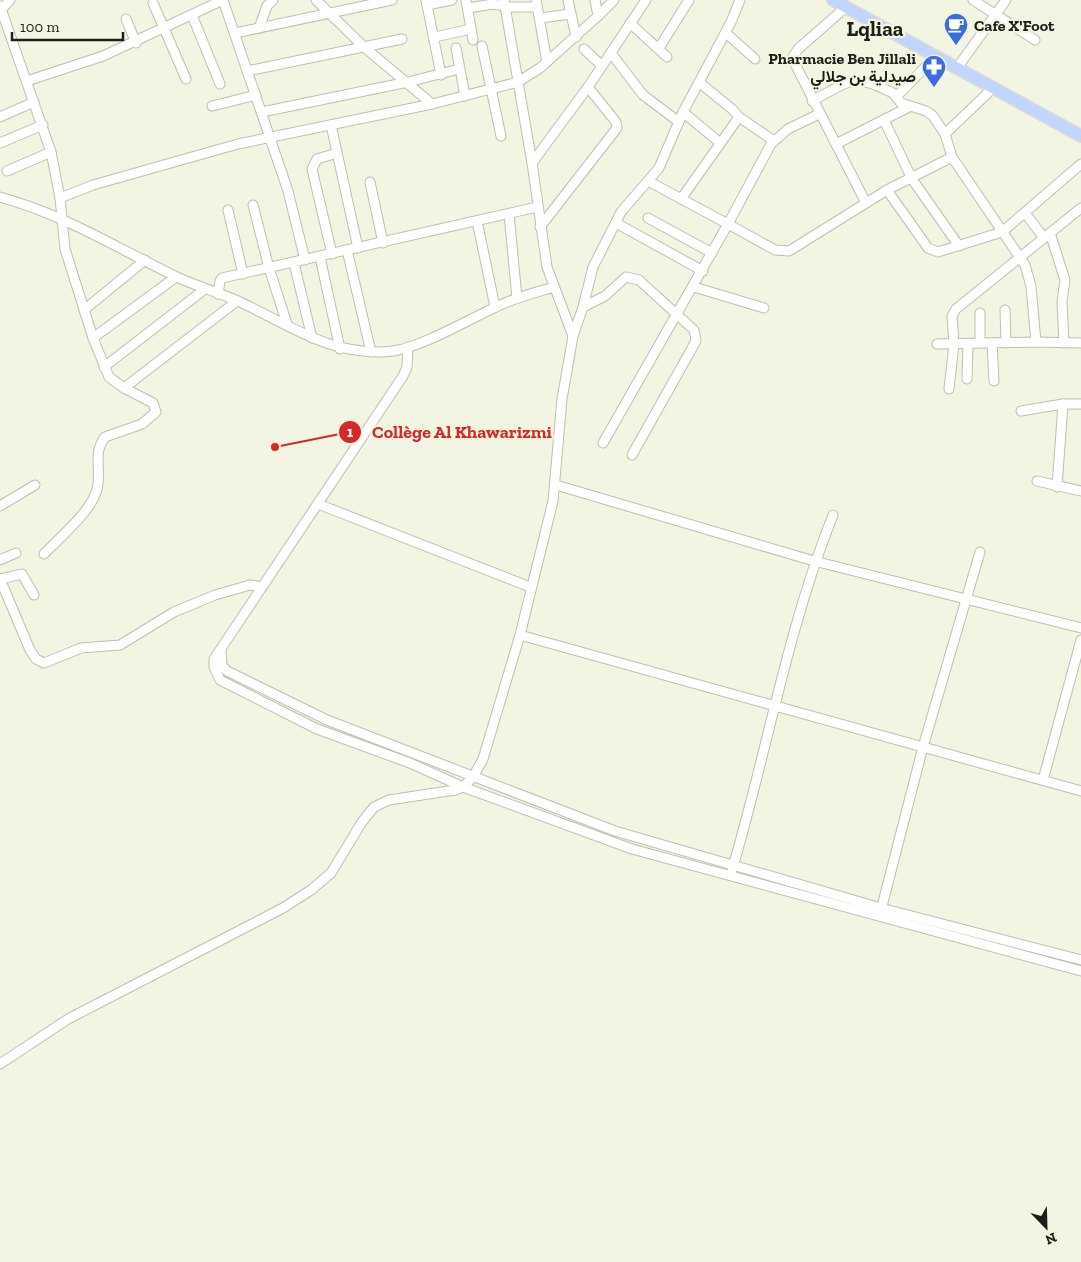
<svg xmlns="http://www.w3.org/2000/svg" width="1081" height="1262" font-family="'Zilla Slab',Vazirmatn,serif">
	<style>
		.lines { fill: none; stroke-linecap: round; stroke-linejoin: round }
		.minor-casing { stroke: #bec0ae; stroke-width: 11 }
		.major-casing { stroke: #dbdbda; stroke-width: 14 }
		.minor { stroke: #fff; stroke-width: 9 }
		.major { stroke: #c2d6fd; stroke-width: 11 }
		.labels { text-anchor: middle; stroke-width: 4.5; stroke-linejoin: round; paint-order: stroke }
		.poi-label { font-size: 16px; font-weight: bold; fill: #1e1f18; stroke: #f2f5e1; text-anchor: start }
		.district-label { font-size: 21px; font-weight: bold; fill: #1e1f18; stroke: #f2f5e1 }
		.leader { fill: none; stroke: #d62828; stroke-width: 2 }
		.callout-dot { fill: #d62828; stroke: #f2f5e1; stroke-width: 2 }
		.mark-label { font-size: 15px; text-anchor: middle; font-weight: bold; fill: #fff }
		.callout-label { font-size: 18px; text-anchor: middle; font-weight: bold; fill: #d62828; stroke: #f2f5e1; stroke-width: 4.5; stroke-linejoin: round; paint-order: stroke }
	</style>
	<rect width="100%" height="100%" fill="#f2f5e1"/>
	<g class="lines">
		<defs>
			<g id="minor">
				<path d="M223,0L288,191L305,260"/>
				<path d="M316,0L364,47L432,104"/>
				<path d="M426,0L441,75"/>
				<path d="M466,0L473,40"/>
				<path d="M504,0L532,163L547,267L573,336"/>
				<path d="M536,0L547,62"/>
				<path d="M568,0L576,37"/>
				<path d="M973,0L1035,40"/>
				<path d="M153,3L186,79"/>
				<path d="M427,5L452,0"/>
				<path d="M0,6L51,152L60,198L65,249L93,338L109,377L124,388L237,301"/>
				<path d="M846,7L798,49L792,58L866,203"/>
				<path d="M468,8L493,4L510,7H537"/>
				<path d="M0,11L10,0"/>
				<path d="M192,15L220,84"/>
				<path d="M598,16L614,0"/>
				<path d="M540,18L571,14"/>
				<path d="M126,19L136,43"/>
				<path d="M630,23L667,57"/>
				<path d="M259,28L267,6L273,0"/>
				<path d="M235,33L392,0"/>
				<path d="M726,33L755,59"/>
				<path d="M435,37L471,29"/>
				<path d="M482,46L501,136"/>
				<path d="M456,48L465,96"/>
				<path d="M659,48L689,0"/>
				<path d="M584,49L602,66"/>
				<path d="M611,53L643,95L679,122"/>
				<path d="M935,57L896,97L901,103L926,111L933,116L945,134L952,157L1025,265L1031,286L1036,342"/>
				<path d="M957,68L1006,0"/>
				<path d="M247,71L402,39"/>
				<path d="M27,81L103,56L223,0"/>
				<path d="M812,101C855,78 852,73 897,95"/>
				<path d="M212,106L256,95"/>
				<path d="M262,112L408,82L459,69"/>
				<path d="M683,112L719,142"/>
				<path d="M0,117L34,102"/>
				<path d="M739,117L774,141"/>
				<path d="M884,120L912,179L959,246"/>
				<path d="M331,125L358,248"/>
				<path d="M945,134L993,88"/>
				<path d="M0,143L43,125"/>
				<path d="M836,144L909,107"/>
				<path d="M532,163L588,87L646,0"/>
				<path d="M7,171L51,152"/>
				<path d="M648,181L728,224L771,144L788,129L819,114"/>
				<path d="M370,182L383,243"/>
				<path d="M887,190L928,248L938,252L1002,232L1081,164"/>
				<path d="M0,197C63,214 117,248 175,276C195,286 218,292 238,301C290,325 333,358 393,351C419,348 468,320 494,308C513,298 534,293 554,287"/>
				<path d="M60,198L93,185L238,144L432,104L518,82L540,68L598,16L595,0"/>
				<path d="M681,199L739,117L732,109L700,83"/>
				<path d="M253,205L269,268L287,324"/>
				<path d="M228,210L243,274"/>
				<path d="M1025,213L1044,238"/>
				<path d="M509,214L517,298"/>
				<path d="M648,218L712,253"/>
				<path d="M477,221L495,307"/>
				<path d="M616,223L703,271"/>
				<path d="M540,227L617,128L616,122L588,87"/>
				<path d="M1050,233L1065,280L1062,301L1064,343"/>
				<path d="M347,250L371,352"/>
				<path d="M332,254L312,169L317,159L337,153"/>
				<path d="M320,257L340,349"/>
				<path d="M294,263L312,338"/>
				<path d="M694,287L764,308"/>
				<path d="M218,294L220,281L222,278L537,207"/>
				<path d="M583,307L605,296L626,277L639,280L694,330L696,341L632,455"/>
				<path d="M84,310L145,260"/>
				<path d="M1005,310L1006,343"/>
				<path d="M980,313V343"/>
				<path d="M93,338L176,277"/>
				<path d="M992,343L994,381"/>
				<path d="M937,344L1036,342L1081,343"/>
				<path d="M408,347L407,367L403,376L214,659V667L220,680L317,729L410,763L463,787L632,849L1081,971"/>
				<path d="M104,367L205,289"/>
				<path d="M967,379L968,344"/>
				<path d="M949,389L954,344L952,316L956,309L1081,208"/>
				<path d="M1021,411L1063,404H1081"/>
				<path d="M603,443L728,224L775,250L789,251L887,190L952,157"/>
				<path d="M1037,481L1081,491"/>
				<path d="M556,485L814,561L1081,628"/>
				<path d="M1057,487L1063,404"/>
				<path d="M318,504L530,587"/>
				<path d="M0,506L35,485"/>
				<path d="M44,554C60,537 92,511 97,489C102,471 92,454 105,437L142,424L156,412L153,403L124,388"/>
				<path d="M0,560L16,553"/>
				<path d="M0,579L30,650L36,659L44,663L81,648L120,645L174,612L215,595L250,585L262,587"/>
				<path d="M0,579L22,574L34,595"/>
				<path d="M520,635L1081,791"/>
				<path d="M221,649L222,666L227,671L327,720L615,831L881,908L1081,960"/>
				<path d="M1043,780L1081,640"/>
				<path d="M732,870C767,752 787,630 833,515"/>
				<path d="M880,914L923,747L980,552"/>
				<path d="M0,1064L68,1019L283,908L311,890L331,873L362,822L374,807L389,800L455,790L463,787L473,777L483,759L520,635L553,501L562,399L573,336L583,307L593,267L621,212L659,168L683,112L731,22L740,0"/>
			</g>
			<path id="major" d="M833,0L1081,136"/>
		</defs>
		<use href="#minor" class="minor-casing"/>
		<use href="#major" class="major-casing"/>
		<use href="#minor" class="minor"/>
		<use href="#major" class="major"/>
	</g>
	<defs>
		<symbol id="cafe-pin" viewBox="-11 -11 22 30"><path d="M0 17L-7.5 6A9.5 9.5 0 1 1 7.5 6Z" fill="#3a6ddd" stroke="#f2f5e1"/><path d="M-5.5-4.5H6V0H3Q3 3.5 0 3.5H-2.5Q-5.5 3.5-5.5 0ZM3-3.2v2h1.7v-2ZM-6 4.5H4V6H-6Z" fill="#fff"/></symbol>
		<symbol id="pharmacy-pin" viewBox="-11 -11 22 30"><path d="M0 17L-7.5 6A9.5 9.5 0 1 1 7.5 6Z" fill="#3a6ddd" stroke="#f2f5e1"/><path d="M-2-6h4v4h4v4h-4v4h-4v-4h-4v-4h4Z" fill="#fff"/></symbol>
	</defs>
	<g fill-rule="evenodd">
		<use href="#cafe-pin" x="942" y="11" width="28" height="38"/>
		<use href="#pharmacy-pin" x="920" y="53" width="28" height="38"/>
	</g>
	<g class="labels">
		<g class="poi-label">
			<text x="974" y="31">Cafe X'Foot</text>
			<text x="916" y="64" text-anchor="end">Pharmacie Ben Jillali<tspan x="916" dy="18">صيدلية بن جلالي</tspan></text>
		</g>
		<g class="district-label">
			<text x="875" y="36">Lqliaa</text>
		</g>
	</g>
	<path class="leader" d="M275 447L350 432"/>
	<g class="callout-dot">
		<circle cx="275" cy="447" r="5"/>
		<circle cx="350" cy="432" r="12"/>
	</g>
	<g class="mark-label">
		<text x="350" y="437">1</text>
	</g>
	<g class="callout-label">
		<text x="462" y="438">Collège Al Khawarizmi</text>
	</g>
	<g transform="translate(1046 1227) rotate(157)" stroke="#f2f5e1" stroke-width="4" paint-order="stroke">
	<path d="M0-4L9 19L0 12L-9 19Z" fill="#1e1f18"/>
	<text y="-8" font-size="14" font-weight="bold" text-anchor="middle" fill="#1e1f18">N</text>
	</g>
	<path d="M12 32v8h111v-8" fill="none" stroke="#1e1f18" stroke-width="2.5"/>
	<text x="20" y="32" font-size="15" fill="#1e1f18" stroke="#f2f5e1" stroke-width="4" paint-order="stroke">100 m</text>
</svg>
